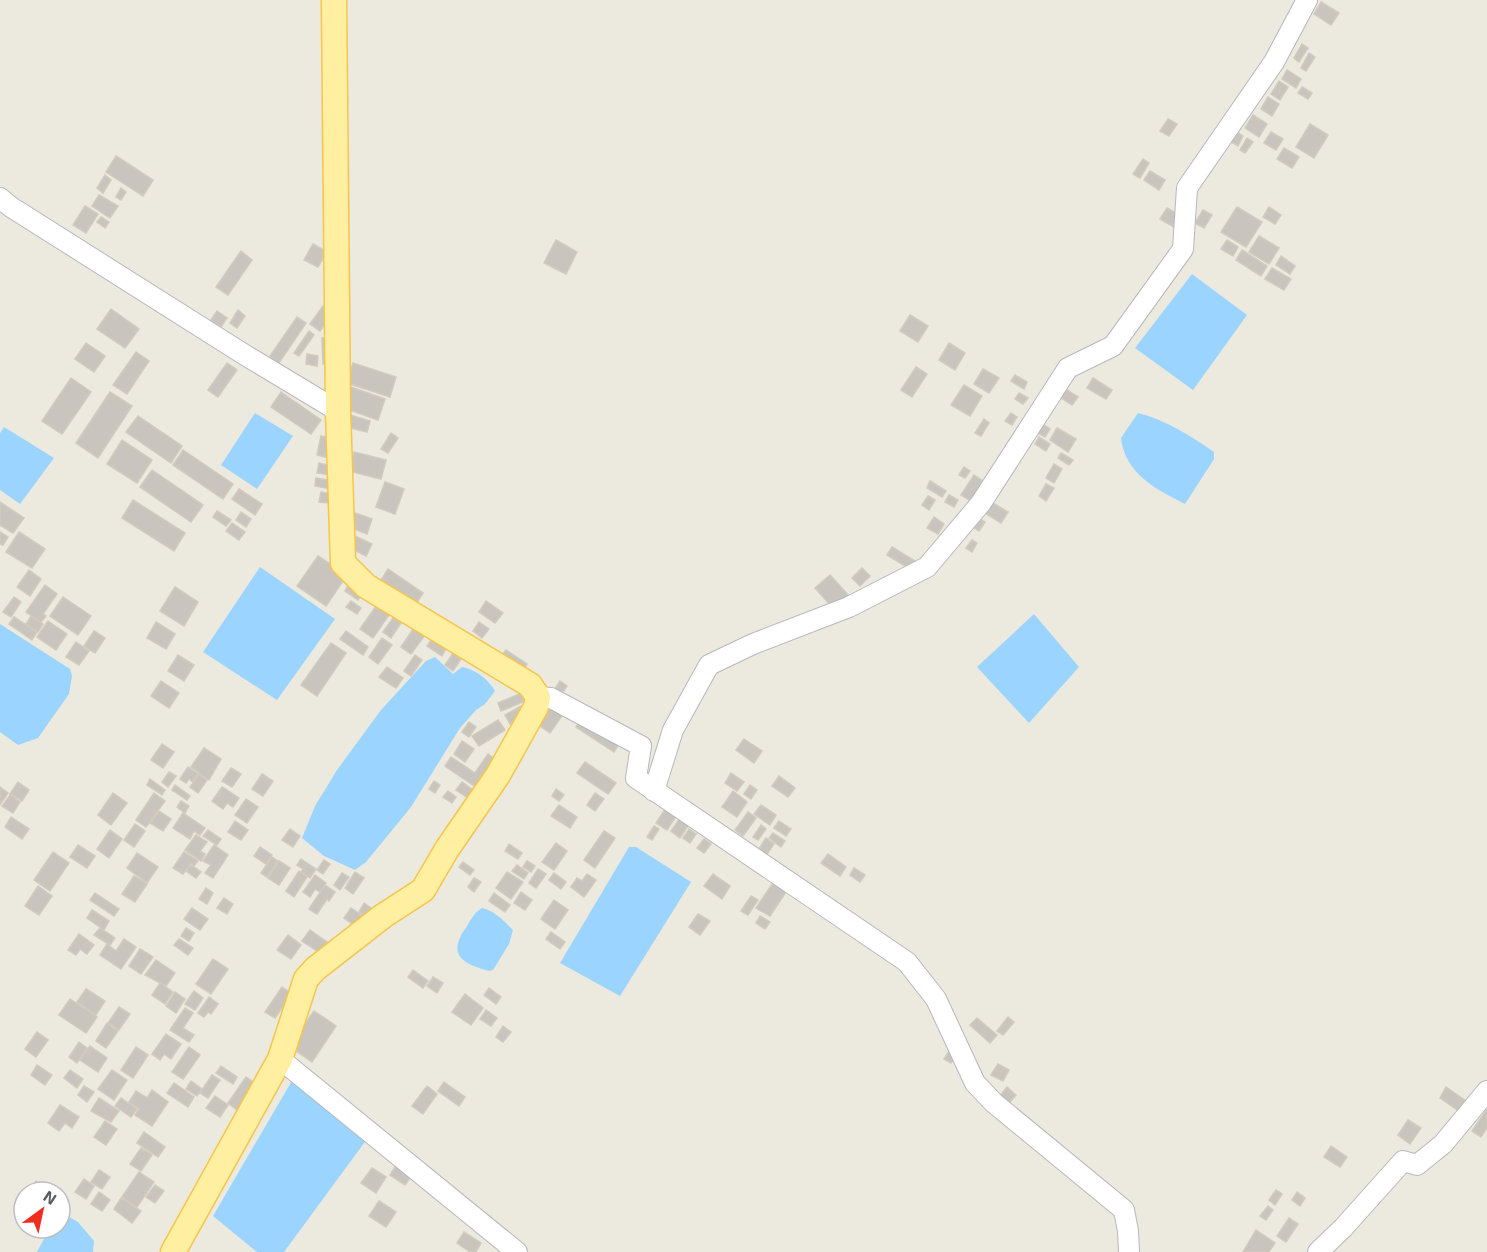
<svg xmlns="http://www.w3.org/2000/svg" width="1487" height="1252" font-family="'Exo 2',sans-serif">
	<style>
		.water { fill: #9bd5ff }
		.building { fill: #c9c5be; stroke: #d1cabd; stroke-width: 1.5 }
		.lines { fill: none; stroke-linecap: round; stroke-linejoin: round }
		.minor-casing { stroke: #b5b8bd; stroke-width: 22 }
		.major-casing { stroke: #f7c54c; stroke-width: 27 }
		.minor { stroke: #fff; stroke-width: 20 }
		.major { stroke: #ffefa0; stroke-width: 24 }
	</style>
	<rect width="100%" height="100%" fill="#ece9de"/>
	<g class="water">
		<path d="M1192,274L1247,315L1193,390L1135,348Z"/>
		<path d="M255,413L293,436L257,489L221,465Z"/>
		<path d="M1138,413C1166,420 1191,436 1214,452V459L1185,504C1157,490 1125,474 1121,438Z"/>
		<path d="M4,427L54,458L20,504L0,490V433Z"/>
		<path d="M260,567L335,619L277,700L203,652Z"/>
		<path d="M1034,614L1079,667L1029,723L977,667Z"/>
		<path d="M0,624L70,669L72,676L69,694L38,738L18,745L0,732Z"/>
		<path d="M435,657L453,674L462,667C476,670 487,678 495,691L485,704L476,710L460,728L411,807L366,862L355,870L324,856L302,838L315,806L337,770L381,710L426,661Z"/>
		<path d="M629,847H636L691,882L620,996L560,963Z"/>
		<path d="M482,908C495,911 504,921 513,930L509,944L493,970L489,971C460,963 447,954 467,926C471,919 475,912 482,908Z"/>
		<path d="M293,1079L370,1135L284,1252H257L213,1216Z"/>
		<path d="M69,1217L78,1222L94,1241L93,1252H37L45,1237L53,1228H60V1221Z"/>
	</g>
	<g class="building">
		<path d="M1321,2L1339,13L1331,25L1314,14Z"/>
		<path d="M1302,44L1308,48L1299,62L1294,58Z"/>
		<path d="M1309,53L1315,57L1306,71L1301,68Z"/>
		<path d="M1287,70L1301,79L1296,88L1282,79Z"/>
		<path d="M1279,81L1288,87L1280,100L1271,94Z"/>
		<path d="M1302,87L1312,93L1308,99L1298,93Z"/>
		<path d="M1268,97L1279,104L1272,116L1261,109Z"/>
		<path d="M1253,115L1267,124L1259,137L1245,128Z"/>
		<path d="M1168,119L1177,124L1169,136L1160,131Z"/>
		<path d="M1310,124L1328,135L1314,158L1296,147Z"/>
		<path d="M1237,132L1243,136L1238,146L1231,142Z"/>
		<path d="M1271,132L1283,139L1276,150L1264,143Z"/>
		<path d="M1247,138L1253,142L1245,153L1240,150Z"/>
		<path d="M1284,148L1299,157L1292,168L1277,159Z"/>
		<path d="M116,156L153,180L143,196L106,172Z"/>
		<path d="M1143,159L1149,163L1140,178L1133,174Z"/>
		<path d="M1150,171L1165,180L1159,190L1144,180Z"/>
		<path d="M105,175L111,180L103,193L97,188Z"/>
		<path d="M121,188L126,192L121,200L116,197Z"/>
		<path d="M99,195L118,206L110,218L92,206Z"/>
		<path d="M85,206L98,214L86,233L73,225Z"/>
		<path d="M1237,207L1262,222L1246,247L1221,232Z"/>
		<path d="M1269,207L1281,215L1275,224L1263,217Z"/>
		<path d="M1167,208L1181,216L1174,227L1160,219Z"/>
		<path d="M1203,210L1212,215L1204,228L1195,223Z"/>
		<path d="M101,217L109,222L105,228L97,222Z"/>
		<path d="M1259,236L1279,248L1269,264L1249,252Z"/>
		<path d="M556,240L577,252L566,274L544,263Z"/>
		<path d="M1227,240L1238,247L1233,256L1221,249Z"/>
		<path d="M313,244L327,252L318,267L304,260Z"/>
		<path d="M1242,250L1267,266L1261,276L1236,260Z"/>
		<path d="M241,251L252,260L228,295L216,287Z"/>
		<path d="M1281,256L1295,266L1290,274L1276,265Z"/>
		<path d="M1272,268L1291,279L1284,290L1265,279Z"/>
		<path d="M323,306L333,313L320,331L310,324Z"/>
		<path d="M111,309L139,329L125,348L97,329Z"/>
		<path d="M238,310L245,316L237,328L230,323Z"/>
		<path d="M217,311L227,318L221,327L211,320Z"/>
		<path d="M910,315L928,326L918,342L900,331Z"/>
		<path d="M297,317L306,323L279,363L270,356Z"/>
		<path d="M309,331L314,335L299,356L294,353Z"/>
		<path d="M322,338H331L332,364H323Z"/>
		<path d="M86,343L105,356L94,372L75,359Z"/>
		<path d="M949,343L965,353L955,370L939,360Z"/>
		<path d="M136,352L149,361L127,394L113,385Z"/>
		<path d="M307,354L318,356L317,366L306,364Z"/>
		<path d="M227,363L237,370L218,397L208,390Z"/>
		<path d="M353,363L396,377L390,397L347,383Z"/>
		<path d="M916,367L927,374L912,397L901,390Z"/>
		<path d="M983,369L999,378L989,393L974,384Z"/>
		<path d="M1015,375L1027,382L1024,389L1011,381Z"/>
		<path d="M71,378L91,392L62,434L42,421Z"/>
		<path d="M1093,378L1112,390L1106,399L1087,388Z"/>
		<path d="M964,385L982,396L970,416L951,405Z"/>
		<path d="M351,387L385,399L378,420L344,408Z"/>
		<path d="M1063,387L1078,397L1072,405L1058,396Z"/>
		<path d="M110,392L132,406L98,458L76,443Z"/>
		<path d="M281,392L321,420L311,434L271,407Z"/>
		<path d="M1019,393L1028,398L1023,404L1015,399Z"/>
		<path d="M1011,413L1017,417L1012,425L1005,421Z"/>
		<path d="M350,415L370,421L367,432L347,427Z"/>
		<path d="M138,416L182,446L171,463L126,432Z"/>
		<path d="M984,419L989,423L981,436L975,433Z"/>
		<path d="M1041,423L1050,429L1045,437L1036,432Z"/>
		<path d="M1057,428L1076,439L1068,452L1050,440Z"/>
		<path d="M391,433L398,438L388,453L381,449Z"/>
		<path d="M321,436L333,439L329,458L317,455Z"/>
		<path d="M1039,437L1050,444L1046,451L1035,444Z"/>
		<path d="M122,440L152,460L137,483L107,464Z"/>
		<path d="M183,450L233,484L223,499L173,465Z"/>
		<path d="M354,452L386,460L381,479L349,471Z"/>
		<path d="M1061,453L1073,460L1069,465L1058,458Z"/>
		<path d="M319,463L332,466L330,475L317,473Z"/>
		<path d="M1054,464L1062,469L1054,483L1046,478Z"/>
		<path d="M964,467L970,471L965,478L959,475Z"/>
		<path d="M152,470L203,505L191,522L140,487Z"/>
		<path d="M974,475L983,481L971,501L961,495Z"/>
		<path d="M316,478L333,481L331,489L315,486Z"/>
		<path d="M930,481L946,491L942,497L927,488Z"/>
		<path d="M385,482L404,489L395,514L376,507Z"/>
		<path d="M1046,484L1054,488L1046,501L1039,496Z"/>
		<path d="M239,489L262,504L255,515L232,499Z"/>
		<path d="M321,492L332,494L330,503L319,502Z"/>
		<path d="M949,495L958,500L954,507L945,502Z"/>
		<path d="M928,496L935,500L929,510L922,505Z"/>
		<path d="M133,500L185,533L174,551L122,518Z"/>
		<path d="M0,502L24,518L13,533L0,525Z"/>
		<path d="M991,502L1008,512L1001,523L985,513Z"/>
		<path d="M217,511L231,520L226,526L213,517Z"/>
		<path d="M241,512L251,519L246,527L236,520Z"/>
		<path d="M352,512L372,519L367,534L347,526Z"/>
		<path d="M975,516L985,522L979,531L970,525Z"/>
		<path d="M934,517L944,524L938,534L927,528Z"/>
		<path d="M232,523L245,532L239,540L226,531Z"/>
		<path d="M0,532L8,537L3,545L0,544Z"/>
		<path d="M19,532L45,549L32,568L6,552Z"/>
		<path d="M351,534L372,544L366,556L346,546Z"/>
		<path d="M972,540L977,543L972,552L966,548Z"/>
		<path d="M892,547L915,561L910,569L887,555Z"/>
		<path d="M318,556L347,575L326,606L297,586Z"/>
		<path d="M862,568L870,576L860,586L852,578Z"/>
		<path d="M388,569L423,593L416,604L381,580Z"/>
		<path d="M29,570L41,579L30,596L17,587Z"/>
		<path d="M830,575L849,596L834,609L815,588Z"/>
		<path d="M349,584L363,593L358,600L345,591Z"/>
		<path d="M45,585L57,594L43,614L46,616L41,622L26,612Z"/>
		<path d="M175,587L198,602L184,626L160,611Z"/>
		<path d="M14,597L21,602L11,617L3,612Z"/>
		<path d="M63,597L91,616L78,635L50,616Z"/>
		<path d="M351,601L361,608L357,614L346,607Z"/>
		<path d="M486,601L503,613L495,623L479,612Z"/>
		<path d="M376,606L389,615L373,638L360,629Z"/>
		<path d="M31,616L43,624L38,632L26,624Z"/>
		<path d="M14,617L37,632L32,640L9,624Z"/>
		<path d="M393,618L401,623L391,638L383,632Z"/>
		<path d="M48,621L67,634L56,650L37,637Z"/>
		<path d="M156,622L175,634L166,649L147,638Z"/>
		<path d="M479,622L489,629L482,638L473,631Z"/>
		<path d="M414,628L425,635L411,654L401,647Z"/>
		<path d="M94,631L105,638L95,653L84,646Z"/>
		<path d="M346,631L368,647L363,655L340,639Z"/>
		<path d="M433,637L447,647L442,656L427,646Z"/>
		<path d="M382,638L392,645L378,664L369,657Z"/>
		<path d="M76,642L89,651L79,665L66,657Z"/>
		<path d="M331,643L346,653L317,696L301,685Z"/>
		<path d="M455,650L463,656L453,671L445,665Z"/>
		<path d="M506,650L527,664L522,672L501,657Z"/>
		<path d="M178,655L194,665L184,681L168,671Z"/>
		<path d="M415,655L422,660L411,676L404,671Z"/>
		<path d="M387,667L403,678L396,688L379,677Z"/>
		<path d="M161,681L179,693L169,708L151,696Z"/>
		<path d="M560,681L567,686L561,695L554,690Z"/>
		<path d="M522,693L525,701L501,711L498,703Z"/>
		<path d="M548,701L564,713L550,733L534,722Z"/>
		<path d="M521,706L526,714L510,724L505,715Z"/>
		<path d="M583,717L620,742L614,752L576,727Z"/>
		<path d="M498,720L505,730L479,746L472,736Z"/>
		<path d="M469,722L476,727L469,737L462,732Z"/>
		<path d="M744,739L762,751L754,763L736,750Z"/>
		<path d="M462,741L474,749L465,762L454,754Z"/>
		<path d="M162,744L174,752L163,768L151,760Z"/>
		<path d="M204,748L221,759L209,780L191,767Z"/>
		<path d="M488,754L499,762L480,790L445,766L451,757L475,773Z"/>
		<path d="M585,762L616,783L608,794L577,773Z"/>
		<path d="M188,767L198,774L193,782L189,779L186,783L180,779Z"/>
		<path d="M231,768L241,774L232,787L222,781Z"/>
		<path d="M169,772L176,776L168,787L162,782Z"/>
		<path d="M731,773L744,782L737,791L725,783Z"/>
		<path d="M199,774L207,780L198,793L190,787Z"/>
		<path d="M262,774L273,781L263,796L252,789Z"/>
		<path d="M779,776L795,788L788,797L772,786Z"/>
		<path d="M150,779L165,790L162,795L147,785Z"/>
		<path d="M434,781L440,785L435,793L429,789Z"/>
		<path d="M18,782L29,790L22,801L10,794Z"/>
		<path d="M462,782L473,790L468,798L456,790Z"/>
		<path d="M175,785L190,796L187,800L172,790Z"/>
		<path d="M750,785L757,790L751,799L744,794Z"/>
		<path d="M0,787L8,793L0,805Z"/>
		<path d="M222,787L239,798L233,807L227,803L223,809L212,801Z"/>
		<path d="M556,789L564,795L559,801L552,796Z"/>
		<path d="M448,791L456,797L452,803L443,797Z"/>
		<path d="M733,791L747,802L737,817L722,807Z"/>
		<path d="M113,793L127,803L111,825L98,815Z"/>
		<path d="M154,793L165,801L146,827L136,820Z"/>
		<path d="M595,793L604,799L595,811L587,805Z"/>
		<path d="M10,795L20,802L13,813L2,806Z"/>
		<path d="M246,799L258,807L247,823L235,815Z"/>
		<path d="M181,801L189,806L185,813L177,807Z"/>
		<path d="M559,805L577,817L570,828L551,816Z"/>
		<path d="M668,805L679,812L667,830L656,823Z"/>
		<path d="M761,805L776,815L770,825L754,814Z"/>
		<path d="M159,811L171,819L163,831L150,823Z"/>
		<path d="M748,812L756,818L743,836L735,830Z"/>
		<path d="M183,813L205,828L200,835L194,831L190,839L173,828Z"/>
		<path d="M11,817L29,829L22,839L5,827Z"/>
		<path d="M681,817L690,823L680,838L671,831Z"/>
		<path d="M235,821L248,830L241,840L228,832Z"/>
		<path d="M779,821L791,829L786,836L774,828Z"/>
		<path d="M135,824L145,831L134,847L124,840Z"/>
		<path d="M761,825L766,829L758,840L753,837Z"/>
		<path d="M654,826L659,829L652,840L647,837Z"/>
		<path d="M290,829L300,836L293,847L282,840Z"/>
		<path d="M689,829L696,834L690,843L683,838Z"/>
		<path d="M110,830L122,839L109,858L97,849Z"/>
		<path d="M208,830L221,839L217,845L203,836Z"/>
		<path d="M604,831L615,838L595,868L584,860Z"/>
		<path d="M773,833L785,841L781,847L769,838Z"/>
		<path d="M196,835L207,842L200,851L205,854L201,861L185,850Z"/>
		<path d="M766,838L774,844L763,860L755,855Z"/>
		<path d="M704,839L711,844L704,853L697,848Z"/>
		<path d="M556,843L567,851L554,870L542,862Z"/>
		<path d="M509,844L522,853L518,859L505,851Z"/>
		<path d="M78,845L95,856L87,868L70,857Z"/>
		<path d="M214,845L228,855L213,878L205,873L211,865L203,861Z"/>
		<path d="M260,847L272,855L266,864L254,856Z"/>
		<path d="M53,852L69,863L50,891L34,880Z"/>
		<path d="M184,852L198,861L194,866L191,863L183,874L173,868Z"/>
		<path d="M137,853L158,867L147,883L127,868Z"/>
		<path d="M828,854L846,867L840,876L821,863Z"/>
		<path d="M272,857L278,861L267,877L261,873Z"/>
		<path d="M301,859L316,869L310,878L301,872L303,869L297,865Z"/>
		<path d="M324,860L330,864L323,874L317,870Z"/>
		<path d="M279,861L290,868L279,885L268,878Z"/>
		<path d="M527,861L535,866L531,872L523,867Z"/>
		<path d="M463,862L474,870L470,875L459,867Z"/>
		<path d="M191,865L201,872L196,878L186,871Z"/>
		<path d="M517,865L528,873L524,879L512,871Z"/>
		<path d="M854,868L865,875L860,882L850,875Z"/>
		<path d="M538,869L546,874L536,888L529,883Z"/>
		<path d="M299,871L307,877L294,897L286,891Z"/>
		<path d="M355,872L364,878L353,894L345,888Z"/>
		<path d="M507,872L523,882L511,899L496,888Z"/>
		<path d="M342,873L349,877L340,890L334,885Z"/>
		<path d="M554,873L566,882L561,889L549,880Z"/>
		<path d="M587,874L596,880L584,897L571,887L577,878L582,881Z"/>
		<path d="M713,874L730,886L722,899L704,886Z"/>
		<path d="M315,875L326,883L320,892L315,889L310,897L303,892Z"/>
		<path d="M134,876L147,884L135,902L122,894Z"/>
		<path d="M474,878L481,882L474,892L468,887Z"/>
		<path d="M773,883L786,892L770,916L756,908Z"/>
		<path d="M325,885L335,892L329,901L327,899L317,914L309,909Z"/>
		<path d="M38,886L52,896L39,915L25,906Z"/>
		<path d="M206,888L213,893L207,904L199,899Z"/>
		<path d="M521,892L532,900L525,910L514,903Z"/>
		<path d="M95,893L119,909L114,916L90,900Z"/>
		<path d="M494,893L510,905L505,912L489,901Z"/>
		<path d="M751,896L758,900L748,915L741,911Z"/>
		<path d="M224,898L233,904L227,914L217,908Z"/>
		<path d="M554,900L568,910L555,929L541,919Z"/>
		<path d="M364,903L374,910L368,918L359,912Z"/>
		<path d="M192,908L208,919L200,930L184,919Z"/>
		<path d="M351,908L369,920L362,931L344,918Z"/>
		<path d="M92,910L109,921L104,930L87,918Z"/>
		<path d="M698,914L710,921L700,935L689,927Z"/>
		<path d="M760,916L770,922L765,929L756,923Z"/>
		<path d="M100,928L115,938L110,945L94,935Z"/>
		<path d="M186,928L194,933L189,941L181,936Z"/>
		<path d="M310,930L327,942L320,953L302,941Z"/>
		<path d="M551,932L565,942L560,949L546,939Z"/>
		<path d="M79,934L94,945L87,954L80,949L76,955L68,950Z"/>
		<path d="M288,935L301,945L291,959L277,950Z"/>
		<path d="M124,939L136,947L121,969L100,955L107,944L116,951Z"/>
		<path d="M179,939L193,948L188,955L174,945Z"/>
		<path d="M140,949L153,957L141,974L129,966Z"/>
		<path d="M213,959L228,969L211,994L196,984Z"/>
		<path d="M156,960L175,973L166,986L145,975Z"/>
		<path d="M413,970L428,981L423,988L408,977Z"/>
		<path d="M433,977L443,983L437,993L427,986Z"/>
		<path d="M160,983L173,992L165,1004L152,995Z"/>
		<path d="M282,987L292,994L275,1018L265,1012Z"/>
		<path d="M489,988L501,997L496,1004L484,995Z"/>
		<path d="M86,989L105,1001L96,1015L77,1002Z"/>
		<path d="M194,991L203,998L195,1010L185,1004Z"/>
		<path d="M175,992L185,999L176,1013L166,1006Z"/>
		<path d="M465,994L483,1008L471,1025L452,1012Z"/>
		<path d="M209,997L218,1004L211,1014L208,1012L204,1017L198,1013Z"/>
		<path d="M70,999L97,1017L86,1033L59,1015Z"/>
		<path d="M119,1007L130,1014L119,1030L108,1023Z"/>
		<path d="M185,1008L193,1013L183,1028L194,1035L189,1042L170,1030Z"/>
		<path d="M486,1010L497,1018L491,1026L480,1019Z"/>
		<path d="M314,1011L336,1026L312,1062L289,1046Z"/>
		<path d="M1008,1017L1014,1022L1003,1035L997,1031Z"/>
		<path d="M977,1018L997,1035L990,1043L970,1025Z"/>
		<path d="M107,1023L118,1031L106,1048L96,1041Z"/>
		<path d="M503,1026L511,1032L503,1042L496,1037Z"/>
		<path d="M37,1032L48,1040L36,1057L25,1049Z"/>
		<path d="M166,1034L181,1044L171,1059L164,1054L160,1060L152,1054Z"/>
		<path d="M79,1042L87,1048L77,1063L69,1057Z"/>
		<path d="M90,1046L107,1058L98,1072L80,1060Z"/>
		<path d="M136,1047L148,1055L133,1078L121,1070Z"/>
		<path d="M189,1047L200,1055L183,1079L172,1072Z"/>
		<path d="M951,1048L958,1053L951,1063L944,1059Z"/>
		<path d="M998,1064L1009,1070L1003,1081L991,1075Z"/>
		<path d="M37,1065L52,1075L45,1085L31,1075Z"/>
		<path d="M221,1066L237,1077L233,1084L216,1073Z"/>
		<path d="M70,1070L83,1079L77,1088L64,1078Z"/>
		<path d="M112,1070L127,1080L114,1100L98,1089Z"/>
		<path d="M212,1075L220,1080L208,1098L200,1093Z"/>
		<path d="M246,1077L255,1083L237,1110L228,1103Z"/>
		<path d="M191,1081L202,1089L197,1096L186,1089Z"/>
		<path d="M444,1082L465,1097L459,1106L438,1091Z"/>
		<path d="M174,1083L194,1097L188,1107L167,1093Z"/>
		<path d="M84,1086L94,1092L87,1102L78,1095Z"/>
		<path d="M427,1086L437,1094L423,1114L412,1106Z"/>
		<path d="M1007,1087L1016,1095L1005,1108L996,1101Z"/>
		<path d="M1446,1087L1466,1101L1459,1111L1440,1098Z"/>
		<path d="M152,1090L168,1102L152,1126L135,1115L139,1109L129,1102L136,1091L147,1098Z"/>
		<path d="M215,1096L228,1105L220,1117L206,1108Z"/>
		<path d="M99,1098L119,1111L111,1122L91,1111Z"/>
		<path d="M121,1098L137,1109L131,1117L115,1106Z"/>
		<path d="M60,1105L79,1117L72,1128L65,1123L59,1131L48,1123Z"/>
		<path d="M1487,1109V1128L1481,1137L1472,1131Z"/>
		<path d="M1408,1120L1421,1128L1410,1144L1398,1135Z"/>
		<path d="M105,1121L117,1129L106,1145L94,1137Z"/>
		<path d="M144,1132L165,1147L158,1157L137,1143Z"/>
		<path d="M1331,1146L1347,1157L1340,1167L1324,1157Z"/>
		<path d="M141,1148L152,1155L141,1171L130,1164Z"/>
		<path d="M397,1164L413,1174L405,1185L390,1175Z"/>
		<path d="M372,1168L386,1177L376,1193L361,1183Z"/>
		<path d="M99,1170L110,1177L102,1189L91,1182Z"/>
		<path d="M139,1172L154,1182L137,1207L122,1197Z"/>
		<path d="M84,1179L94,1186L86,1199L75,1192Z"/>
		<path d="M36,1181L50,1191L49,1192H28Z"/>
		<path d="M155,1185L164,1191L155,1203L146,1197Z"/>
		<path d="M1276,1190L1282,1194L1275,1205L1269,1200Z"/>
		<path d="M99,1192L110,1200L102,1211L91,1204Z"/>
		<path d="M1297,1192L1305,1198L1300,1206L1292,1200Z"/>
		<path d="M121,1198L141,1211L132,1223L114,1209Z"/>
		<path d="M379,1201L396,1212L386,1227L369,1216Z"/>
		<path d="M1268,1206L1273,1210L1266,1220L1260,1216Z"/>
		<path d="M1289,1218L1298,1224L1286,1242L1277,1236Z"/>
		<path d="M1256,1230L1275,1243L1269,1252H1243Z"/>
		<path d="M464,1232L481,1243L476,1252H470L457,1243Z"/>
	</g>
	<g class="lines">
		<defs>
			<g id="minor">
				<path d="M0,198L11,207L245,355L338,411"/>
				<path d="M538,697L551,698L641,746L636,778L907,962L936,999L975,1083L994,1103L1124,1210L1128,1231L1129,1252"/>
				<path d="M654,791L673,730L709,665L753,644L849,607L927,567L981,503L1068,368L1113,346L1183,249L1187,188L1274,62L1307,0"/>
				<path d="M280,1059L517,1252"/>
				<path d="M1318,1252L1343,1228L1403,1161L1417,1165L1443,1144L1487,1091"/>
			</g>
			<path id="major" d="M173,1252L280,1059L306,979L315,969L383,916L423,890L447,849L498,775L536,707L538,697L530,685L366,586L343,563L338,411L334,0"/>
		</defs>
		<use href="#minor" class="minor-casing"/>
		<use href="#major" class="major-casing"/>
		<use href="#minor" class="minor"/>
		<use href="#major" class="major"/>
	</g>
	<g transform="translate(42 1210) rotate(33)"><circle r="28" fill="#ffffff" stroke="#bcbec0" stroke-width="1.5"/>
	<path d="M0-4.5L10 22L0 15L-10 22Z" fill="#f02e20"/>
	<text y="-9" font-size="16" font-weight="bold" text-anchor="middle" fill="#585c61">N</text>
	</g>
</svg>
